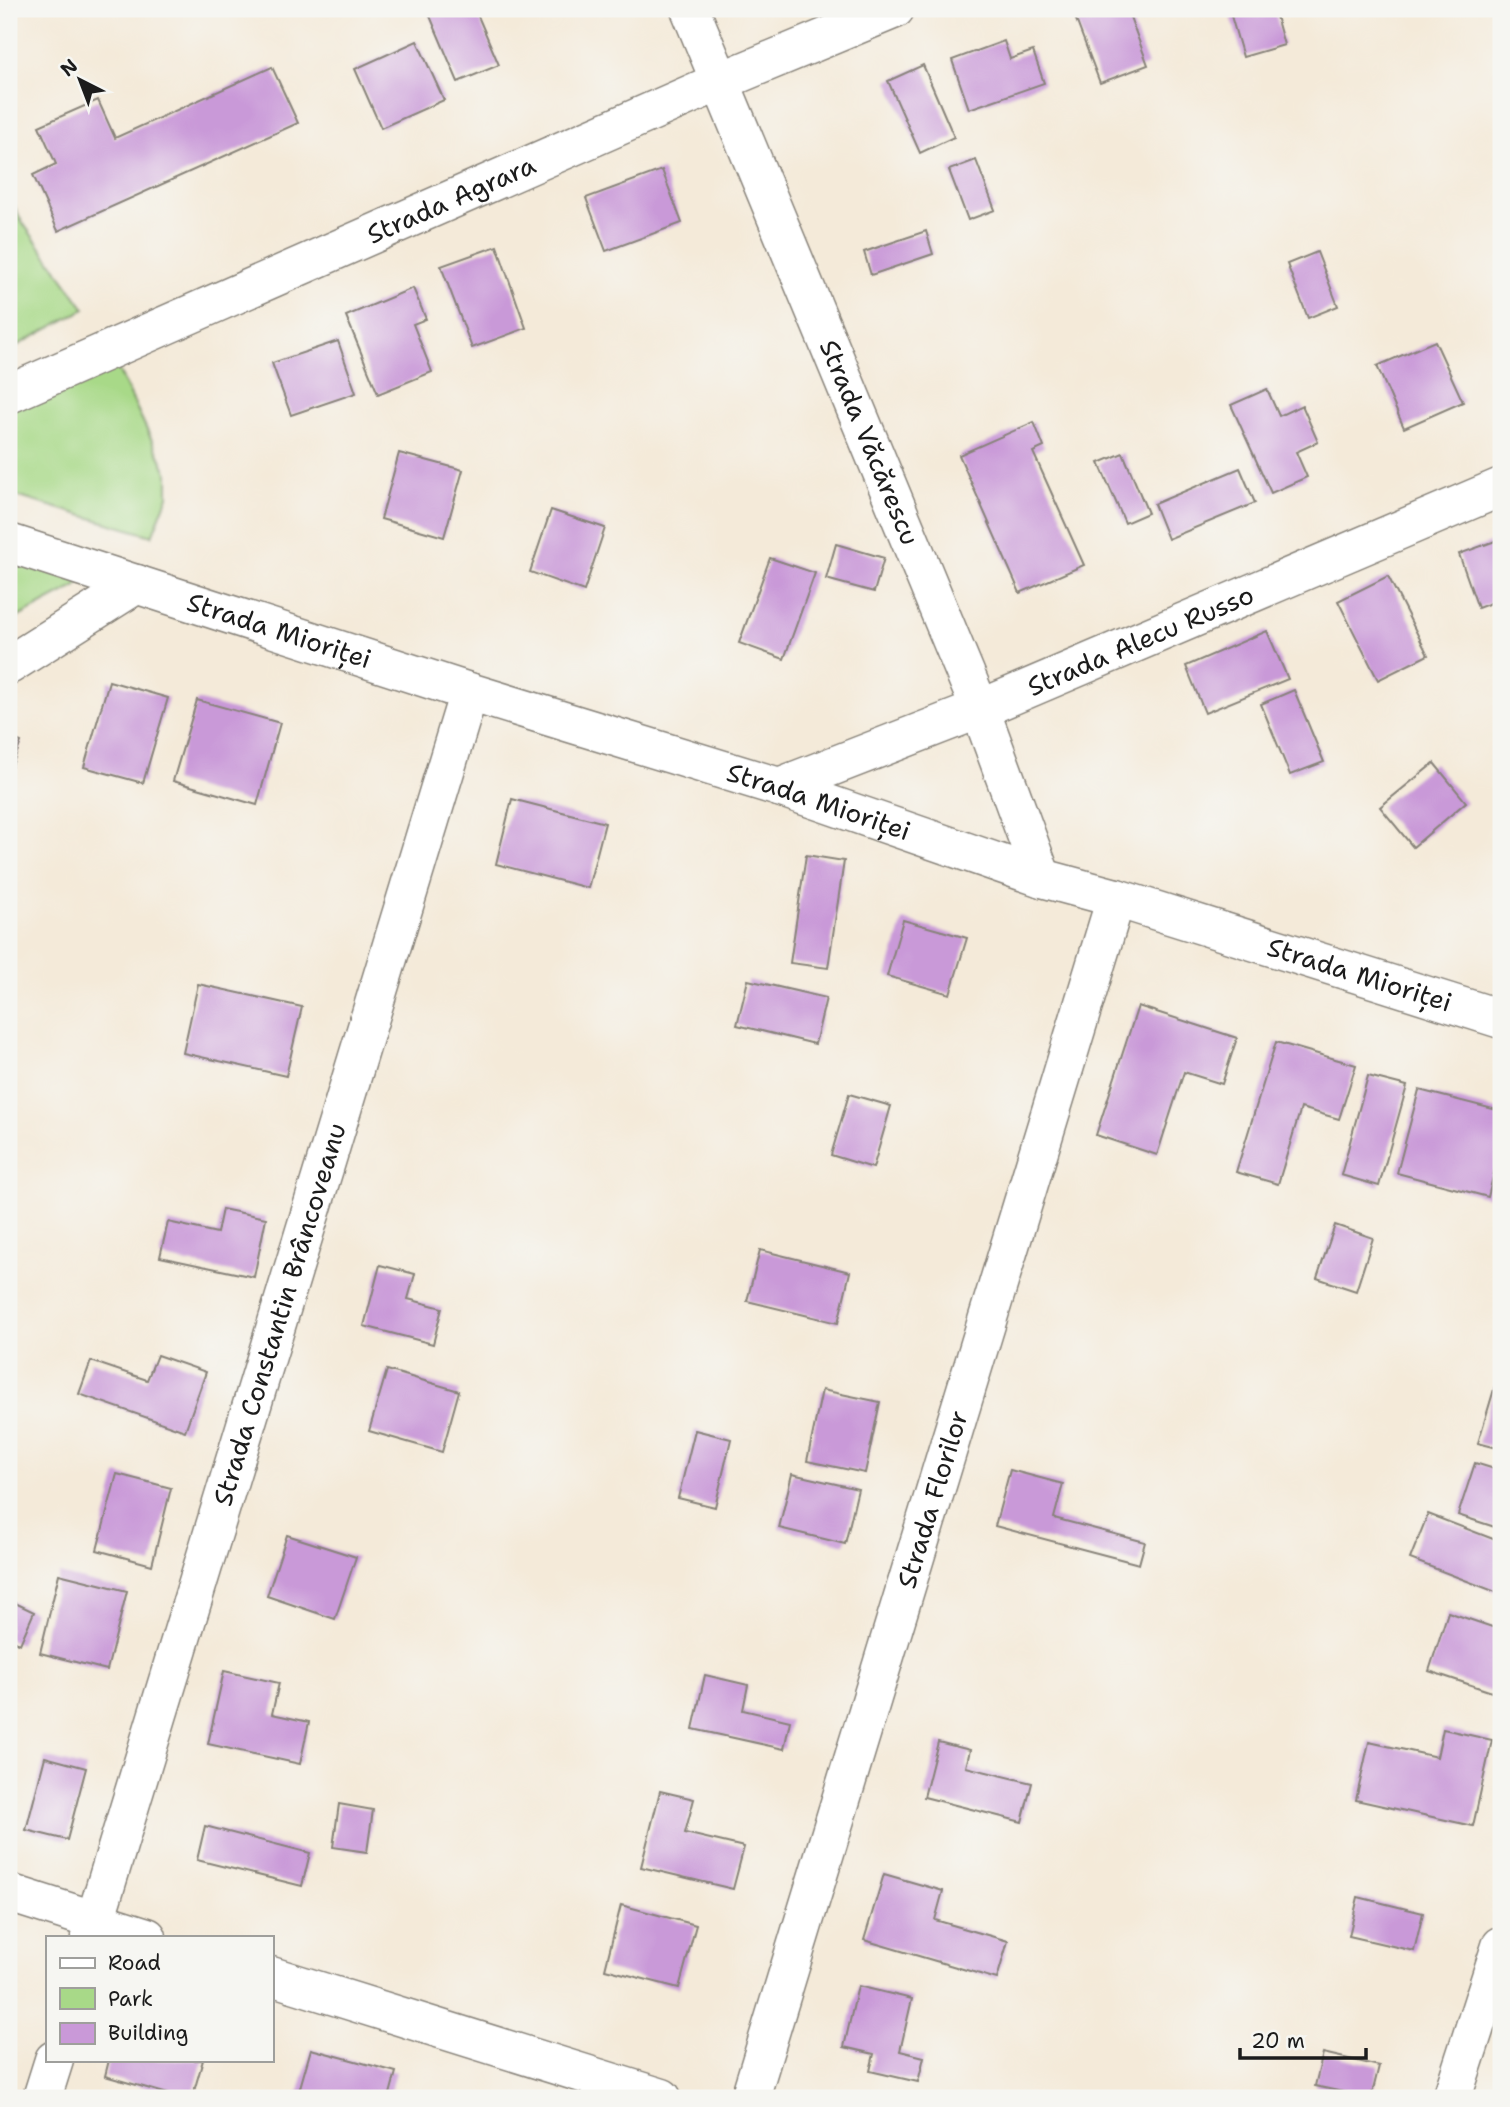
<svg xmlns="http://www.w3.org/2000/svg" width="1510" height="2107" font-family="'Shantell Sans',sans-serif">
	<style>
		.green { fill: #a8d988; stroke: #627a52; stroke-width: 2 }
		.building { fill: #c999d8 }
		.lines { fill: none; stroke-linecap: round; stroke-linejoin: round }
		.minor-casing { stroke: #88837a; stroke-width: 41 }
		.minor { stroke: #fff; stroke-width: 38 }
		.labels { text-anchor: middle; stroke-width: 6; stroke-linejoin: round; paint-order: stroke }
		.street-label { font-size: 26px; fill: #1c1c1c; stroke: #f6f6f2 }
	</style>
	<rect width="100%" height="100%" fill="#f6f6f2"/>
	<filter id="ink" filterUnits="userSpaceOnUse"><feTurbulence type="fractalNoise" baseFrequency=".0143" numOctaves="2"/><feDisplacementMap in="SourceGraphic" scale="14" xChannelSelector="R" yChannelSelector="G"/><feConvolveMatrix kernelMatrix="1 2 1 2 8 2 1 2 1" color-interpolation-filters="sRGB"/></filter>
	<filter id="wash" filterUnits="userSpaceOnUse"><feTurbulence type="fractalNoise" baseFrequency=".00686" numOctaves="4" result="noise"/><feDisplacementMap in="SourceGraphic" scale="28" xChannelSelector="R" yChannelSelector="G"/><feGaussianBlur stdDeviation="1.57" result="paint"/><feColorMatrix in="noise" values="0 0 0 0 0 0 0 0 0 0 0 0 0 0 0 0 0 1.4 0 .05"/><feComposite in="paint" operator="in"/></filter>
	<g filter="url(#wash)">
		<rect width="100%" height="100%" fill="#f4ead9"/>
		<g class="green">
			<path d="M9,197L23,223L85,309L9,350Z"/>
			<path d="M108,348L168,474V496L152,536L9,494V397Z"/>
			<path d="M9,543L84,578L75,587L9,622Z"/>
		</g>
		<g id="blocks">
			<g class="building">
				<path d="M427,9H475L499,65L458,82Z"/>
				<path d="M1072,9H1127L1148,65L1100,83Z"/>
				<path d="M1229,9H1274L1284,45L1243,57Z"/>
				<path d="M417,41L444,100L381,128L355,69Z"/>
				<path d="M1004,41L1010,59L1033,51L1044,83L969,109L952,60Z"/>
				<path d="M923,65L954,137L920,153L888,81Z"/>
				<path d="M272,67L298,123L58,231L33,175L56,164L39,126L98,100L115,138Z"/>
				<path d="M976,160L995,210L968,220L949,170Z"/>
				<path d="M662,170L682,223L606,251L586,198Z"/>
				<path d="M926,231L933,254L871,275L864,252Z"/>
				<path d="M497,246L526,328L472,348L441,266Z"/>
				<path d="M1317,252L1338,306L1308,318L1287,264Z"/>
				<path d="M413,288L426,319L413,324L432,372L378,394L346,316Z"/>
				<path d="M338,341L356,393L291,415L272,363Z"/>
				<path d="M1435,341L1463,402L1404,428L1377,366Z"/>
				<path d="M1267,389L1279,416L1302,405L1318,442L1296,452L1307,477L1271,493L1231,405Z"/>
				<path d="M1034,422L1044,447L1033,452L1084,565L1020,593L959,455Z"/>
				<path d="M399,453L463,470L444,537L381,519Z"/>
				<path d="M1123,453L1148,513L1125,523L1099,463Z"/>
				<path d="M1240,468L1255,503L1168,539L1154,504Z"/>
				<path d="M551,510L605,528L584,591L530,572Z"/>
				<path d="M1501,539V599L1478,608L1459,554Z"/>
				<path d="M836,544L884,558L874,592L826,579Z"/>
				<path d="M770,558L815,573L784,659L739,643Z"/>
				<path d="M1388,576L1428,655L1378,680L1338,601Z"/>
				<path d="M1267,631L1288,679L1205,713L1186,666Z"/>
				<path d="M109,681L168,698L143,783L84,767Z"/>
				<path d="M1294,690L1324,762L1290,775L1261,704Z"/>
				<path d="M197,700L280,723L257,805L173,781Z"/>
				<path d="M9,737L21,742L9,773Z"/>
				<path d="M1434,763L1466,802L1413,847L1380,807Z"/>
				<path d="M512,799L605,823L588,888L496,864Z"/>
				<path d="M806,855L844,861L828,968L790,963Z"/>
				<path d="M903,920L967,938L950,994L887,976Z"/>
				<path d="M748,980L826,998L815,1044L737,1025Z"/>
				<path d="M198,984L302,1007L286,1076L183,1053Z"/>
				<path d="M1138,1006L1237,1038L1222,1084L1184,1072L1157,1155L1096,1135Z"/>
				<path d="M1276,1042L1356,1065L1339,1119L1301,1108L1278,1184L1236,1172Z"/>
				<path d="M1368,1076L1407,1086L1379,1186L1341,1175Z"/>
				<path d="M1419,1090L1501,1111V1145L1488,1197L1397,1173Z"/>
				<path d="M849,1094L891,1106L873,1168L831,1155Z"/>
				<path d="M222,1209L266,1218L254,1277L160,1257L168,1222L217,1233Z"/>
				<path d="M1335,1225L1373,1238L1356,1291L1317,1278Z"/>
				<path d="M760,1250L850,1272L838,1323L747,1301Z"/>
				<path d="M380,1265L415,1274L408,1299L442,1308L433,1344L364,1326Z"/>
				<path d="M157,1355L206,1372L185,1431L79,1394L91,1361L147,1380Z"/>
				<path d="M387,1370L459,1391L442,1452L369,1431Z"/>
				<path d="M1495,1386L1501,1387V1449L1478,1443Z"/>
				<path d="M822,1390L880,1402L865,1473L807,1461Z"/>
				<path d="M695,1430L731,1439L715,1507L678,1498Z"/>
				<path d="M1475,1463L1501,1471V1529L1458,1515Z"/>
				<path d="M1010,1470L1063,1484L1054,1518L1145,1542L1139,1564L995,1526Z"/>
				<path d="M117,1474L171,1488L152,1565L97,1550Z"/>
				<path d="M792,1474L858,1489L845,1544L779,1528Z"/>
				<path d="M1428,1514L1501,1542V1594L1410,1559Z"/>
				<path d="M287,1535L356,1557L335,1619L267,1596Z"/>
				<path d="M59,1574L127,1591L107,1670L40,1653Z"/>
				<path d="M9,1600L34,1612L20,1644L9,1639Z"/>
				<path d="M1448,1612L1501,1630V1695L1429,1671Z"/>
				<path d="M224,1671L279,1683L272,1714L309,1722L300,1764L208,1744Z"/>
				<path d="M705,1675L748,1685L743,1710L790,1721L784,1749L693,1729Z"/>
				<path d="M1443,1729L1492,1740L1473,1826L1356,1800L1369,1742L1437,1757Z"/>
				<path d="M938,1742L970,1750L966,1767L1032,1783L1022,1822L924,1797Z"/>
				<path d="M45,1757L86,1768L67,1840L26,1830Z"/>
				<path d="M660,1791L694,1799L685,1833L744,1847L733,1889L641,1867Z"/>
				<path d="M339,1804L373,1810L367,1852L333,1847Z"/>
				<path d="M205,1826L310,1853L302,1886L197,1860Z"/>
				<path d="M884,1874L943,1891L935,1920L1008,1941L997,1979L864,1940Z"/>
				<path d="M1358,1897L1423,1913L1414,1951L1349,1936Z"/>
				<path d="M621,1905L696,1925L679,1988L605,1969Z"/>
				<path d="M858,1986L912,1999L900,2051L924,2057L918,2082L870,2071L874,2054L844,2047Z"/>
				<path d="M311,2049L396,2072L389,2098H297Z"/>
				<path d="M1323,2053L1379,2066L1371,2098L1315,2086Z"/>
				<path d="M109,2060H203L192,2098H182L105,2076Z"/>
			</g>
		</g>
	</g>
	<g filter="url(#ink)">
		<use href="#blocks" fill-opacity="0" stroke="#88837a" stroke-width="2"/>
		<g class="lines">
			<defs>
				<g id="minor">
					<path id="s1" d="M690,9L980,709L1042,878"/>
					<path id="s2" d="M9,394L721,81L895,9"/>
					<path id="s3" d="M9,543L469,692L779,787L1042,878L1116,898L1501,1019"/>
					<path d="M9,665L137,584"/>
					<path id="s4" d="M779,787L980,709L1501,487"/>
					<path d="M9,1893L147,1937"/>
					<path id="s5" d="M90,1937L469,692"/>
					<path d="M271,1976L662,2098"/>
					<path d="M42,2098L54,2060"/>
					<path id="s6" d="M750,2098L1116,898"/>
					<path d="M1452,2098L1501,1946"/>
				</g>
			</defs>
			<use href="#minor" class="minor-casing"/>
			<use href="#minor" class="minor"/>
		</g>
	</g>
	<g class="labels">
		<g class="street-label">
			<text dy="9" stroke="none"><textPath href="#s2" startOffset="483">Strada Agrara</textPath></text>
			<text dy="9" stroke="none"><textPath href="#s1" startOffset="469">Strada Văcărescu</textPath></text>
			<text dy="9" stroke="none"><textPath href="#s3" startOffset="284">Strada Mioriței</textPath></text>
			<text dy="9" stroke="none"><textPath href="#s4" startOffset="390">Strada Alecu Russo</textPath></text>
			<text dy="9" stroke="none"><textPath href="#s3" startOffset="850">Strada Mioriței</textPath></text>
			<text dy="9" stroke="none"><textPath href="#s3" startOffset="1418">Strada Mioriței</textPath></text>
			<text dy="9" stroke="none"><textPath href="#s5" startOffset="651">Strada Constantin Brâncoveanu</textPath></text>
			<text dy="9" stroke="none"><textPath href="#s6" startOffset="626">Strada Florilor</textPath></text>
		</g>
	</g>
	<rect width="1510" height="2107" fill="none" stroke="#f6f6f2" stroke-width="35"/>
	<rect x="46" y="1936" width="228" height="126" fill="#f6f6f2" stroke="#9f9f9c" stroke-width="2"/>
	<rect x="60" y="1958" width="35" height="10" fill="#ffffff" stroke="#9f9f9c" stroke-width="2"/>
	<text x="108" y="1970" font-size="21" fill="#1c1c1c">Road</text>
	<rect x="60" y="1988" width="35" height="21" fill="#a8d988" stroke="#9f9f9c" stroke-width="2"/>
	<text x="108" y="2006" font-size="21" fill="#1c1c1c">Park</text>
	<rect x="60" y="2023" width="35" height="21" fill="#c999d8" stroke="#9f9f9c" stroke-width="2"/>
	<text x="108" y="2040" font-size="21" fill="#1c1c1c">Building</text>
	<g transform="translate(80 80) rotate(318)" stroke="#f6f6f2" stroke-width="5" paint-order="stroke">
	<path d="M0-5L12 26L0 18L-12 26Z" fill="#1c1c1c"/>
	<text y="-10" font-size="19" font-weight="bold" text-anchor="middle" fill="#1c1c1c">N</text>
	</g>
	<path d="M1240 2048v10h126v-10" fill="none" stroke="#1c1c1c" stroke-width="3.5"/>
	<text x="1251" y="2048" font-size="21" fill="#1c1c1c" stroke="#f6f6f2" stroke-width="5" paint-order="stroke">20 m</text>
</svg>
